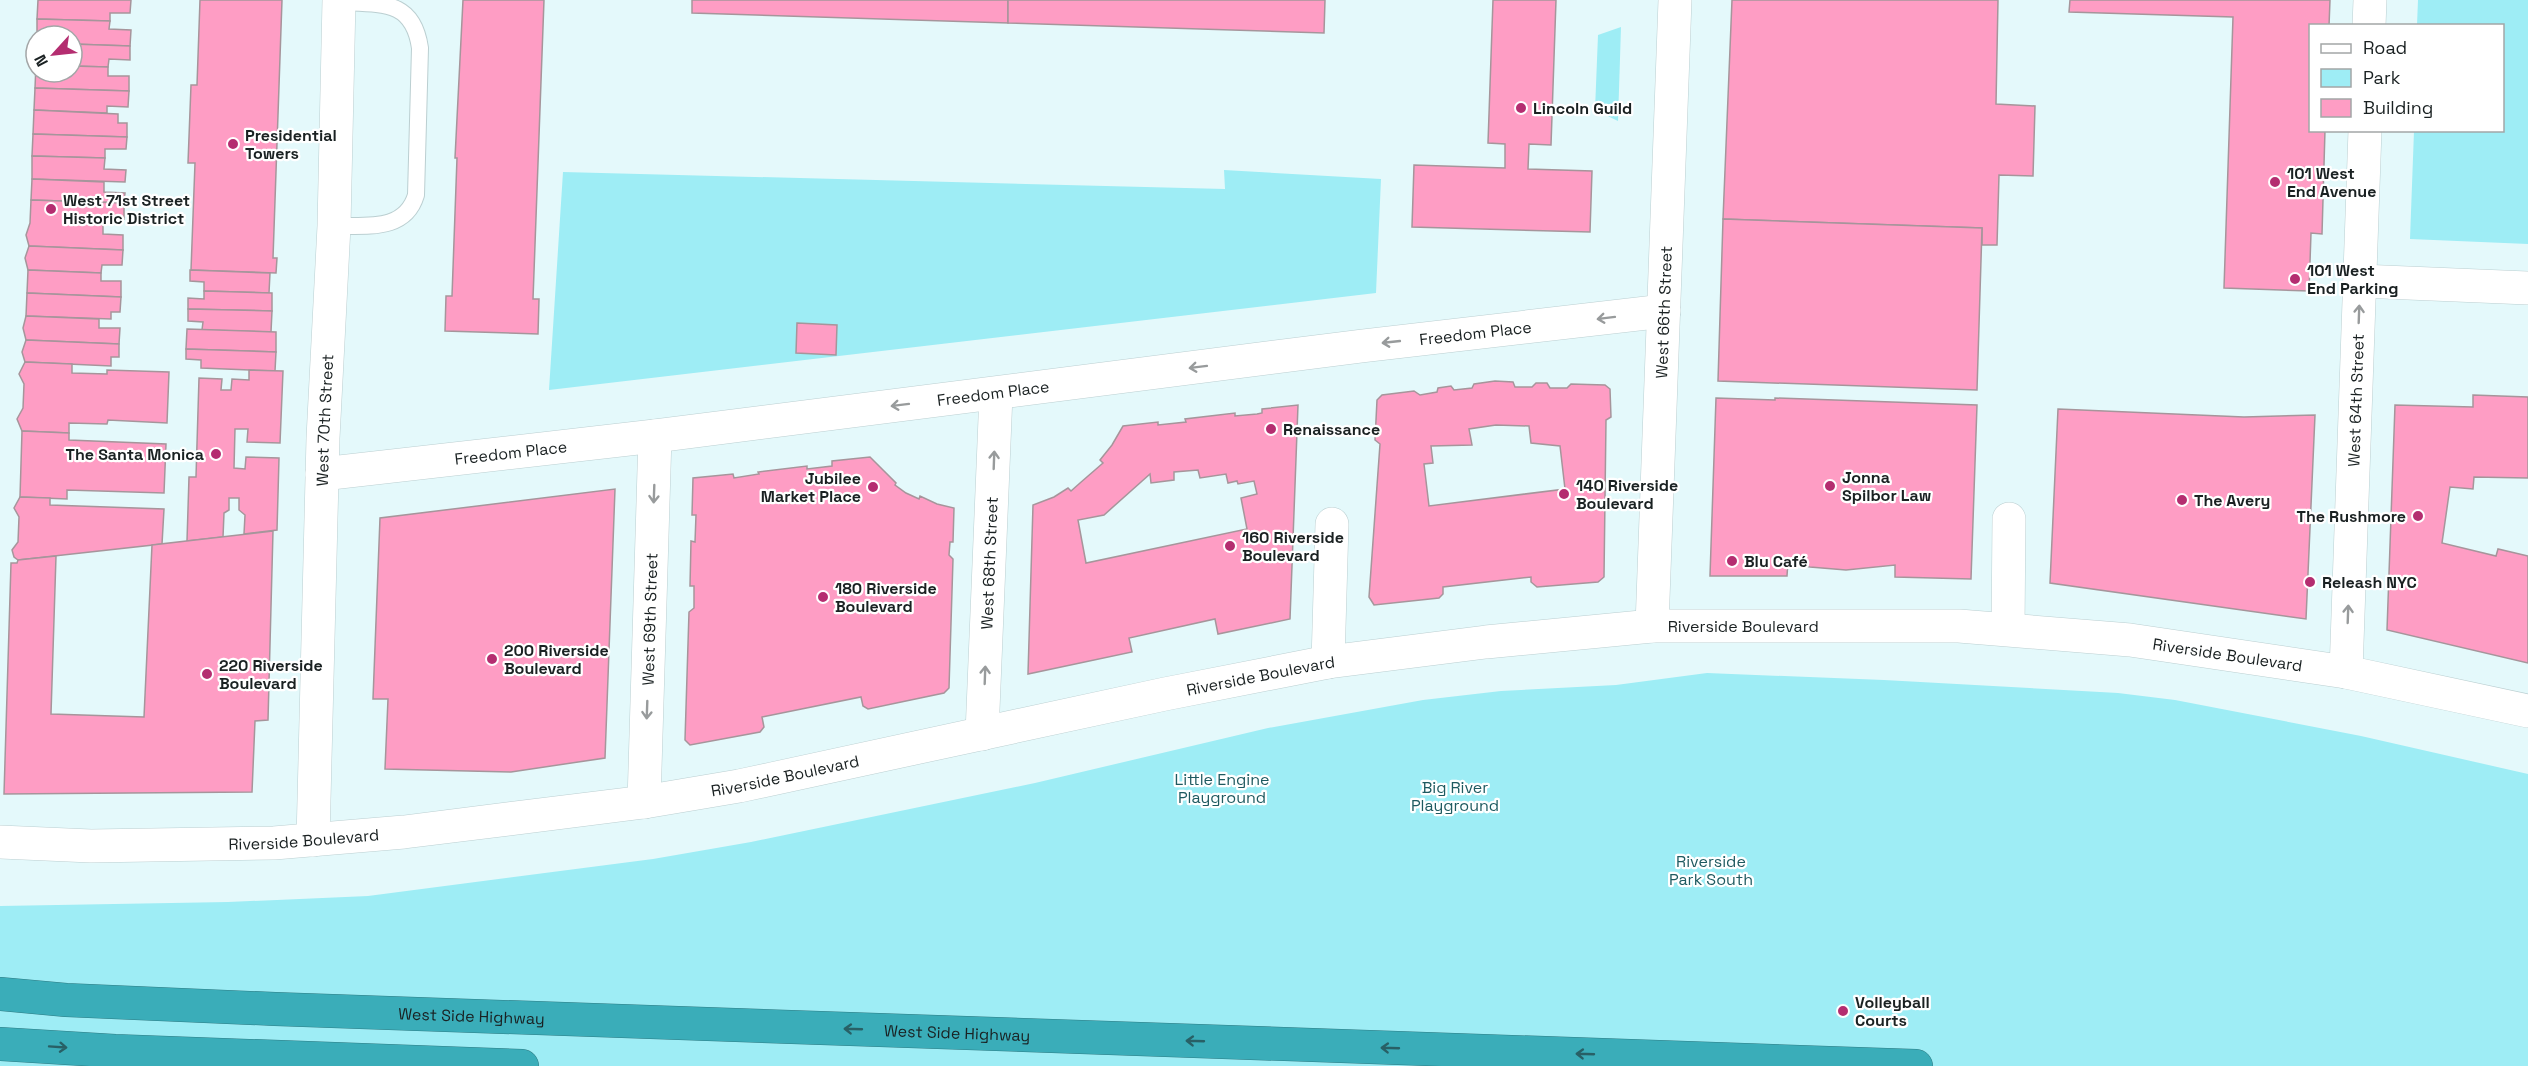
<svg xmlns="http://www.w3.org/2000/svg" width="2528" height="1066" font-family="'Space Grotesk',sans-serif">
	<style>
		.green { fill: #9eedf5 }
		.building { fill: #fe9dc4; stroke: #a6959b; stroke-width: 1.5; fill-rule: evenodd }
		.lines { fill: none; stroke-linecap: round; stroke-linejoin: round }
		.lane-casing { stroke: #bbcfd1; stroke-width: 18 }
		.street-casing { stroke: #bbcfd1; stroke-width: 34 }
		.highway-casing { stroke: #2f7c84; stroke-width: 34 }
		.lane { stroke: #fff; stroke-width: 16 }
		.street { stroke: #fff; stroke-width: 33 }
		.highway { stroke: #3aadb9; stroke-width: 33 }
		.oneway { stroke: #989b9c }
		.oneway2 { stroke: #286066 }
		.poi-dot { fill: #b42d70; stroke: #fff; stroke-width: 2 }
		.labels { text-anchor: middle; stroke-width: 4.5; stroke-linejoin: round; paint-order: stroke }
		.poi-label { font-size: 16px; font-weight: bold; fill: #1a2122; stroke: #fff; text-anchor: start }
		.street-label { font-size: 16px; fill: #1a2122; stroke: #fff }
		.park-label { font-size: 16px; fill: #1e5a60; stroke: #fff }
	</style>
	<rect width="100%" height="100%" fill="#e4f9fb"/>
	<g class="green">
		<path d="M2418,0H2528V244L2410,239L2414,131L2502,130V26L2417,25Z"/>
		<path d="M1621,27L1618,121L1595,110L1598,35Z"/>
		<path d="M1224,170L1381,179L1376,293L549,390L563,172L1225,189Z"/>
		<path d="M1707,673L1884,680L2118,693L2175,700L2361,736L2528,774V1066H0V906L228,902L368,896L653,859L751,842L1035,783L1268,728L1423,700L1501,691L1616,685Z"/>
	</g>
	<g class="building">
		<path d="M38,0H131L130,13H110V21L37,19Z"/>
		<path d="M200,0H282L273,258H277L276,273L191,270L195,163H188L191,85H197Z"/>
		<path d="M463,0H544L533,299H539L538,334L445,331L446,296H452L457,158H455Z"/>
		<path d="M692,0H1008V23L692,13Z"/>
		<path d="M1008,0H1325L1324,33L1008,23Z"/>
		<path d="M1493,0H1556L1551,145L1529,144L1528,169L1592,171L1590,232L1412,227L1414,165L1505,168V144L1488,143Z"/>
		<path d="M1732,0H1998L1996,104L2035,106L2033,176L1999,175L1997,245H1982V228L1723,219Z"/>
		<path d="M2070,0H2330L2329,26H2310V130H2325L2322,234L2311,233L2309,291L2224,288L2233,17L2069,12Z"/>
		<path d="M37,19L110,21L109,29L131,30L130,46L72,44V36H37Z"/>
		<path d="M72,44L130,46V60L109,59L108,67L72,66Z"/>
		<path d="M36,64V72H72V66L108,67V76H129V91L35,88Z"/>
		<path d="M35,88L129,91L128,107L107,106V113L34,110Z"/>
		<path d="M34,110L118,114V123H127V137L33,134Z"/>
		<path d="M33,134L127,137L126,149H105V158L32,156Z"/>
		<path d="M32,156L105,158L104,169L126,170L125,182L32,179Z"/>
		<path d="M32,179L104,182V192L125,193L124,203L31,200Z"/>
		<path d="M31,200L124,203V219L103,218V234L123,235V250L29,246L26,235L30,223Z"/>
		<path d="M1723,219L1982,228L1977,390L1718,381Z"/>
		<path d="M29,246L123,250L122,265H102L101,273L28,270L25,258Z"/>
		<path d="M28,270L101,273V281H121V297L27,293Z"/>
		<path d="M190,270L270,273L269,293L204,291V282L190,281Z"/>
		<path d="M204,291L272,293V311L188,309V298L204,299Z"/>
		<path d="M27,293L121,297L120,312H111V319L26,316Z"/>
		<path d="M188,309L272,311L271,332L202,330L203,322L188,321Z"/>
		<path d="M26,316L99,319V328H120L119,344L26,340L23,328Z"/>
		<path d="M797,323L837,325L836,355L796,353Z"/>
		<path d="M187,329L276,332V352L186,349Z"/>
		<path d="M26,340L119,344V357H111V366L25,362L22,352Z"/>
		<path d="M186,349L276,352L275,371L201,368V360L186,359Z"/>
		<path d="M25,362L72,364V373L107,374V370L169,372L167,423L108,420L107,424L69,423V433L22,431L17,419L23,408L24,384L19,374Z"/>
		<path d="M249,370L283,371L280,443L247,442L248,429H235L234,468L245,469L246,457L279,458L277,530L244,534L245,515L239,510V498H229V510L224,513L223,537L187,541L189,477H196L199,378L222,379L221,390H231L232,379L249,380Z"/>
		<path d="M1495,381L1513,382L1515,387H1532L1536,383H1547L1550,388H1567L1571,384L1605,385L1610,389L1611,417L1606,420L1604,577L1598,582L1537,587L1531,582V577L1443,587V594L1439,598L1374,605L1369,597L1380,444L1375,440L1377,400L1382,395L1414,391L1420,395L1437,392L1438,388L1451,386L1454,390L1472,388L1474,384ZM1496,425L1529,426L1531,443L1560,446L1565,489L1429,506L1424,464L1433,463L1431,446L1472,445L1469,429Z"/>
		<path d="M2473,395L2528,397V478L2474,477L2473,489L2450,487L2442,543L2496,556L2498,549L2528,556V663L2387,630L2395,405L2473,407Z"/>
		<path d="M1716,398L1775,400V398L1977,405L1971,579L1895,577V565L1846,570L1810,567L1800,565V562L1788,561L1787,576H1710Z"/>
		<path d="M1298,405L1290,619L1218,634L1215,619L1129,638L1132,652L1028,674L1033,505L1054,497L1068,488L1071,491L1080,483L1103,463L1100,460L1112,445L1123,426L1158,422V425L1186,422L1185,419L1235,413V416L1257,414L1262,413V409ZM1198,470L1200,478L1226,474L1228,483L1237,481L1238,484L1254,481L1257,494L1241,498L1247,529L1086,563L1078,520L1104,515L1150,474L1151,483L1174,480V472Z"/>
		<path d="M2058,409L2244,417L2315,415L2306,619L2050,583Z"/>
		<path d="M22,431L69,433V440L166,444L164,493L67,490V499L20,497Z"/>
		<path d="M870,457L896,483L895,485L906,493L919,499L920,496L937,504L954,508L953,542H950L949,555L953,559L949,688L944,693L868,709L863,706L861,697L762,717L764,727L760,732L690,745L685,740L689,612L694,608V586H690L691,541L695,542L696,515H692L693,478L733,474L734,478L759,474L758,472L807,466V469L832,466V461Z"/>
		<path d="M615,489L605,758L511,772L385,769L388,699H373L380,518Z"/>
		<path d="M20,497L50,498V505L164,509L162,544L18,560L14,557L12,550L18,542L19,517L14,508Z"/>
		<path d="M273,531L268,720L255,721L252,792L4,794L11,563H17L18,560L56,556L51,714L144,717L152,545Z"/>
	</g>
	<g class="lines">
		<defs>
			<path id="lane" d="M334,226C366,225 405,232 416,195L420,48C413,0 383,4 339,2"/>
			<g id="street">
				<path d="M2369,26L2370,0"/>
				<path d="M2360,281L2528,288"/>
				<path id="s1" d="M322,474L655,436L1362,346L1664,311"/>
				<path id="s2" d="M1652,626L1675,0"/>
				<path d="M2008,629L2009,519"/>
				<path d="M1328,662L1332,524"/>
				<path id="s3" d="M2346,672L2365,130"/>
				<path id="s4" d="M982,734L996,394"/>
				<path id="s5" d="M644,802L655,436"/>
				<path id="s6" d="M313,840L323,438L334,226L339,0"/>
				<path id="s7" d="M0,842L91,846L274,843L404,832L644,802L739,786L1165,694L1328,662L1486,642L1652,626H1959L2130,640L2346,672L2528,711"/>
			</g>
			<g id="highway">
				<path id="s8" d="M0,994L66,1000L275,1009L1916,1066"/>
				<path d="M0,1044L115,1051L522,1066"/>
			</g>
		</defs>
		<use href="#lane" class="lane-casing"/>
		<use href="#street" class="street-casing"/>
		<use href="#highway" class="highway-casing"/>
		<use href="#lane" class="lane"/>
		<use href="#street" class="street"/>
		<use href="#highway" class="highway"/>
	</g>
	<defs><path id="oneway-shaft" d="M-6 0H5M1.5-3L5.5 0L1.5 3" fill="none" stroke-width="1.6" stroke-linecap="round" stroke-linejoin="round" transform="scale(1.5)"/></defs>
	<g class="oneway">
		<use href="#oneway-shaft" transform="translate(2359 314) rotate(-88)"/>
		<use href="#oneway-shaft" transform="translate(1606 318) rotate(173)"/>
		<use href="#oneway-shaft" transform="translate(1391 342) rotate(174)"/>
		<use href="#oneway-shaft" transform="translate(1198 367) rotate(173)"/>
		<use href="#oneway-shaft" transform="translate(900 405) rotate(173)"/>
		<use href="#oneway-shaft" transform="translate(994 460) rotate(-88)"/>
		<use href="#oneway-shaft" transform="translate(654 494) rotate(92)"/>
		<use href="#oneway-shaft" transform="translate(2348 614) rotate(-88)"/>
		<use href="#oneway-shaft" transform="translate(985 675) rotate(-88)"/>
		<use href="#oneway-shaft" transform="translate(647 710) rotate(92)"/>
	</g>
	<g class="oneway2">
		<use href="#oneway-shaft" transform="translate(853 1029) rotate(-178)"/>
		<use href="#oneway-shaft" transform="translate(1195 1041) rotate(-178)"/>
		<use href="#oneway-shaft" transform="translate(58 1047) rotate(4)"/>
		<use href="#oneway-shaft" transform="translate(1390 1048) rotate(-178)"/>
		<use href="#oneway-shaft" transform="translate(1585 1054) rotate(-178)"/>
	</g>
	<g class="poi-dot">
		<circle cx="1521" cy="108" r="6"/>
		<circle cx="233" cy="144" r="6"/>
		<circle cx="2275" cy="182" r="6"/>
		<circle cx="51" cy="209" r="6"/>
		<circle cx="2295" cy="279" r="6"/>
		<circle cx="1271" cy="429" r="6"/>
		<circle cx="216" cy="454" r="6"/>
		<circle cx="1830" cy="486" r="6"/>
		<circle cx="873" cy="487" r="6"/>
		<circle cx="1564" cy="494" r="6"/>
		<circle cx="2182" cy="500" r="6"/>
		<circle cx="2418" cy="516" r="6"/>
		<circle cx="1230" cy="546" r="6"/>
		<circle cx="1732" cy="561" r="6"/>
		<circle cx="2310" cy="582" r="6"/>
		<circle cx="823" cy="597" r="6"/>
		<circle cx="492" cy="659" r="6"/>
		<circle cx="207" cy="674" r="6"/>
		<circle cx="1843" cy="1011" r="6"/>
	</g>
	<g class="labels">
		<g class="poi-label">
			<text x="1533" y="114">Lincoln Guild</text>
			<text x="245" y="141">Presidential<tspan x="245" dy="18">Towers</tspan></text>
			<text x="2287" y="179">101 West<tspan x="2287" dy="18">End Avenue</tspan></text>
			<text x="63" y="206">West 71st Street<tspan x="63" dy="18">Historic District</tspan></text>
			<text x="2307" y="276">101 West<tspan x="2307" dy="18">End Parking</tspan></text>
			<text x="1283" y="435">Renaissance</text>
			<text x="204" y="460" text-anchor="end">The Santa Monica</text>
			<text x="1842" y="483">Jonna<tspan x="1842" dy="18">Spilbor Law</tspan></text>
			<text x="861" y="484" text-anchor="end">Jubilee<tspan x="861" dy="18">Market Place</tspan></text>
			<text x="1576" y="491">140 Riverside<tspan x="1576" dy="18">Boulevard</tspan></text>
			<text x="2194" y="506">The Avery</text>
			<text x="2406" y="522" text-anchor="end">The Rushmore</text>
			<text x="1242" y="543">160 Riverside<tspan x="1242" dy="18">Boulevard</tspan></text>
			<text x="1744" y="567">Blu Café</text>
			<text x="2322" y="588">Releash NYC</text>
			<text x="835" y="594">180 Riverside<tspan x="835" dy="18">Boulevard</tspan></text>
			<text x="504" y="656">200 Riverside<tspan x="504" dy="18">Boulevard</tspan></text>
			<text x="219" y="671">220 Riverside<tspan x="219" dy="18">Boulevard</tspan></text>
			<text x="1855" y="1008">Volleyball<tspan x="1855" dy="18">Courts</tspan></text>
		</g>
		<g class="street-label">
			<text dy="6" stroke="none"><textPath href="#s2" startOffset="314">West 66th Street</textPath></text>
			<text dy="6" stroke="none"><textPath href="#s1" startOffset="1162">Freedom Place</textPath></text>
			<text dy="6" stroke="none"><textPath href="#s1" startOffset="676">Freedom Place</textPath></text>
			<text dy="6" stroke="none"><textPath href="#s3" startOffset="272">West 64th Street</textPath></text>
			<text dy="6" stroke="none"><textPath href="#s6" startOffset="420">West 70th Street</textPath></text>
			<text dy="6" stroke="none"><textPath href="#s1" startOffset="190">Freedom Place</textPath></text>
			<text dy="6" stroke="none"><textPath href="#s4" startOffset="171">West 68th Street</textPath></text>
			<text dy="6" stroke="none"><textPath href="#s5" startOffset="183">West 69th Street</textPath></text>
			<text dy="6" stroke="none"><textPath href="#s7" startOffset="1762">Riverside Boulevard</textPath></text>
			<text dy="6" stroke="none"><textPath href="#s7" startOffset="2248">Riverside Boulevard</textPath></text>
			<text dy="6" stroke="none"><textPath href="#s7" startOffset="1276">Riverside Boulevard</textPath></text>
			<text dy="6" stroke="none"><textPath href="#s7" startOffset="790">Riverside Boulevard</textPath></text>
			<text dy="6" stroke="none"><textPath href="#s7" startOffset="304">Riverside Boulevard</textPath></text>
			<text dy="6" stroke="none"><textPath href="#s8" startOffset="472">West Side Highway</textPath></text>
			<text dy="6" stroke="none"><textPath href="#s8" startOffset="958">West Side Highway</textPath></text>
		</g>
		<g class="park-label">
			<text x="1222" y="785">Little Engine<tspan x="1222" dy="18">Playground</tspan></text>
			<text x="1455" y="793">Big River<tspan x="1455" dy="18">Playground</tspan></text>
			<text x="1711" y="867">Riverside<tspan x="1711" dy="18">Park South</tspan></text>
		</g>
	</g>
	<rect x="2309" y="24" width="195" height="108" fill="#ffffff" stroke="#a3a6a7" stroke-width="1.5"/>
	<rect x="2321" y="44" width="30" height="9" fill="#ffffff" stroke="#a3a6a7" stroke-width="1.5"/>
	<text x="2363" y="54" font-size="18" fill="#1a2122">Road</text>
	<rect x="2321" y="69" width="30" height="18" fill="#9eedf5" stroke="#a3a6a7" stroke-width="1.5"/>
	<text x="2363" y="84" font-size="18" fill="#1a2122">Park</text>
	<rect x="2321" y="99" width="30" height="18" fill="#fe9dc4" stroke="#a3a6a7" stroke-width="1.5"/>
	<text x="2363" y="114" font-size="18" fill="#1a2122">Building</text>
	<g transform="translate(54 54) rotate(243)"><circle r="28" fill="#ffffff" stroke="#a3a6a7" stroke-width="1.5"/>
	<path d="M0-4.5L10 22L0 15L-10 22Z" fill="#b42d70"/>
	<text y="-9" font-size="16" font-weight="bold" text-anchor="middle" fill="#1a2122">N</text>
	</g>
</svg>
